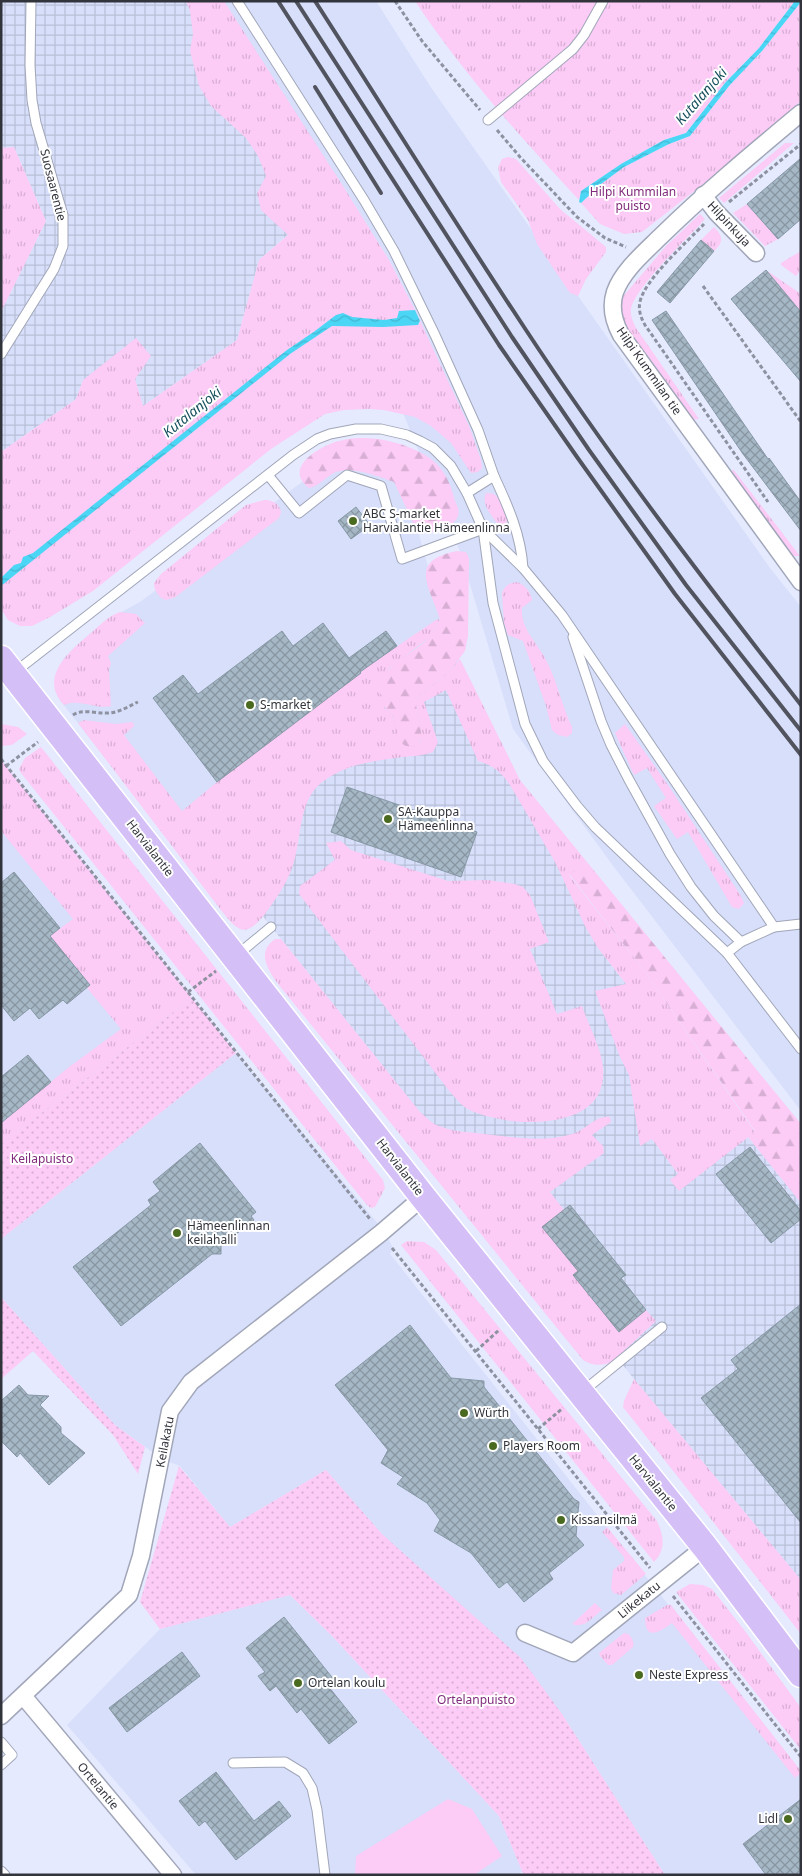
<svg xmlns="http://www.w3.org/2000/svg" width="802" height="1876" font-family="'Noto Sans',sans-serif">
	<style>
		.built { fill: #d7dffa }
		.industrial { fill: url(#industrial-grid) }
		.grass { fill: url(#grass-tufts) }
		.forest { fill: url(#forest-firs) }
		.park { fill: url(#park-dots) }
		.pitch { fill: #fccbf6 }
		.water { fill: url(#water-waves) }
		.building { fill: url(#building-cross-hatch); stroke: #8798a6 }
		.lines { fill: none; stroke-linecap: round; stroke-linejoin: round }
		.lane-casing { stroke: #a1a6b9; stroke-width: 11 }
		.street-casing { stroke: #a1a6b9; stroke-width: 19 }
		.primary-casing { stroke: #fff; stroke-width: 29 }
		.path { stroke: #8d91a0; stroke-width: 3; stroke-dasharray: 4 2.5; stroke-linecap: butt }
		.lane { stroke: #fff; stroke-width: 9 }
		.street { stroke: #fff; stroke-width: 16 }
		.primary { stroke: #d5bff7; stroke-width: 26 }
		.rail { stroke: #51545e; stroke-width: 4 }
		.poi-dot { fill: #4a6a20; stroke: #fff; stroke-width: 2 }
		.labels { text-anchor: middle; stroke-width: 4; stroke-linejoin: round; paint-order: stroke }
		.street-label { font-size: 12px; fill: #32343c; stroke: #fff }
		.park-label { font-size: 12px; fill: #812b7c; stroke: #fff }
		.poi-label { font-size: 12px; fill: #32343c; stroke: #fff; text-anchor: start }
		.water-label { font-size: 14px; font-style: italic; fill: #17515e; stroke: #fff }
	</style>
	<defs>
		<pattern id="industrial-grid" width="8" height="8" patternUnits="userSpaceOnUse" patternTransform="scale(1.25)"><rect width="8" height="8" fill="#d7dffa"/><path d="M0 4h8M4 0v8" fill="none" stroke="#b9c0d7"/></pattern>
		<pattern id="grass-tufts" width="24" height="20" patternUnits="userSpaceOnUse" patternTransform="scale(1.25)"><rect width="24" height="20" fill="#fccbf6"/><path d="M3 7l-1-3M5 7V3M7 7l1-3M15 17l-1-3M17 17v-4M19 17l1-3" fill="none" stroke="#d8afd4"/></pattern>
		<pattern id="forest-firs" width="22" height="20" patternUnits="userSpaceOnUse" patternTransform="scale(1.25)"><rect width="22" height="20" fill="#fccbf6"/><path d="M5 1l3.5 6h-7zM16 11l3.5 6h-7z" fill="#d8afd4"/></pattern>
		<pattern id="park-dots" width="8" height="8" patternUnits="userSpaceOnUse" patternTransform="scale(1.25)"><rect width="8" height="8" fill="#fccbf6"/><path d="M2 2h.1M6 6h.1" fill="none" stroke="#d8afd4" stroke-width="1.8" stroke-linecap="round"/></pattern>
		<pattern id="water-waves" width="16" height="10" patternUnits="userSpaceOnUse" patternTransform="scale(1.25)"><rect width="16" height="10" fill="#4bd6f5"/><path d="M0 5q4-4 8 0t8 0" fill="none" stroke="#42b8d3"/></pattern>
		<pattern id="building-cross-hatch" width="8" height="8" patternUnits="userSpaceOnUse" patternTransform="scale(1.25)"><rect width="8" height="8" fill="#a6b8c6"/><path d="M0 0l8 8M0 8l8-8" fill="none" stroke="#8896a2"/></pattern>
	</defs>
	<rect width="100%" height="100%" fill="#e5eaff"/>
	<g class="built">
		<path d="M224,1H376L430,86L770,568L801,607V1111L614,867L513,729L461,554L403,413L439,362L415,310L389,260L343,186Z"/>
		<path d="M348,448L402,474L448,638L175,848L59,699L55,690L56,673L64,658L73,649L105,621L140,602Z"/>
		<path d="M1,759L192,998L1,1144Z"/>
		<path d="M236,1053L384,1231L393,1248L390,1254L801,1772V1875H665L562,1714L382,1534L326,1470L230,1527L180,1466L162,1459L115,1425L1,1297V1239Z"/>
		<path d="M290,1595L332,1636L499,1816L522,1871L518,1875H196L67,1725L160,1629Z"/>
	</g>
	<g class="industrial">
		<path d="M1,1H224L343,186L259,260L237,340L143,406L135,379L83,380L76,399L1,452V312L46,221L14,147L1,148Z"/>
		<path d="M448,638L598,948L664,1033L729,1151L748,1137L801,1203V1580L634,1379L196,833Z"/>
	</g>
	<g class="grass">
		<path d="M186,1H224L343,186L389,260L415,310L469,426L481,460L482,468L478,472L471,473L451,443L431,426L415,417L384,410L369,409L344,410L325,414L271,449L93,591L50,617L32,626H20L8,620L1,609V452L76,399L83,380L136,338L151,356L135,379L143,406L237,340L259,260L288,235L261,210L257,193L266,176L258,156L246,138L211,106L199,86L190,51L193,34L190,11Z"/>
		<path d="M415,1H795L759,48L725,83L686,133L664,140L621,164L581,191L579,200C520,137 463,73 415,1Z"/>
		<path d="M801,2V101L702,185L642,232L624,234L600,224L581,203L601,184L624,167L669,144L690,136L729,86L762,51Z"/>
		<path d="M785,143H794L724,203L719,198Z"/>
		<path d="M14,147L46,221L1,312V148Z"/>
		<path d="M508,157L516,159L560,209L606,247V252L586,279L578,296L570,293L537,244L528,220L501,182L498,167L502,159Z"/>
		<path d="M747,204L778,239L765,246L733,213Z"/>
		<path d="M700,214L705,219C688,238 635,287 631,309C630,316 633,322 636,328L699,419L689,420L625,329L619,315L621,299L666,246Z"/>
		<path d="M714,227C723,236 724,242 714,251L701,240Z"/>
		<path d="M801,251V270L796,276L781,265V263Z"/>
		<path d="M766,270L801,294V312Z"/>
		<path d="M733,469L800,556H792L731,479Z"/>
		<path d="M486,493L494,494C502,502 512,514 505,525L497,523C491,515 481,504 486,493Z"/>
		<path d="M264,500C272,500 279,503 281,512L279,518L174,598L166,600C159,598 154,591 154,583L161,574L246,505Z"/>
		<path d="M517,582C524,584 531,592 532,600L522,608C520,630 540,645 548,664C558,684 562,706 572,727V733L567,737L558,735L552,730L546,706L523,641L508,635L504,623L502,594C504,586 509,583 517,582Z"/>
		<path d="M120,612L136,614L145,623L108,656L111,663L109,670L111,706C96,710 80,698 64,705C38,676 70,651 92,632C100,625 110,615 120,612Z"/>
		<path d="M440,619L430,637L388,669L384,708L391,712L400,738L420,743C424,729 415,713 416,699L450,671L460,659L520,780L587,862L569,875L645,972L755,1132L679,1191L670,1180L678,1174L652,1139L640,1146L629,1075L620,1057L595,991L626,984L598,948L586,928L555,862L510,785C501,772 493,765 478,761L446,690L424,702L438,742L433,752C423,756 413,756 403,757C373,761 345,764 321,783C297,803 302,842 292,868C286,885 275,900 265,914C244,940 238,931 220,909L78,723L84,720L116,724L133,722L134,726L124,735L182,811L217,782L371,664L436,620Z"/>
		<path d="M1,724L18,727L27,734L12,745L1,746Z"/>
		<path d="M625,724L668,785L741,896L744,903L739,909L732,907L688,832L677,839L654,806L666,798L647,768L634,775L615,733Z"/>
		<path d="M41,747L383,1180L385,1188L375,1207L371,1208L366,1204L21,773L19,769L25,758Z"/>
		<path d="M1,760L192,998L1,1144V1123L69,1067L121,1029L87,988L90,985L50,936L73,919L1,831Z"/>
		<path d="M341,841L351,850L448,881L488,880L515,884L523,887L530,895L549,942L530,949L557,1014L582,1006C590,1030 608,1058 602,1084C592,1133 500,1127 466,1108C460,1104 455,1097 450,1092L299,894L300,886L335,860L326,843Z"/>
		<path d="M275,939H281L420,1112C427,1118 433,1125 442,1127C455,1132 470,1132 484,1134C512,1137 544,1143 572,1134C584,1131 597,1114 610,1117L611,1122L592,1135L603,1146L604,1153L550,1192L564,1210L543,1227L578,1271L573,1275L619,1331L646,1310L656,1321L612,1362C602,1366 593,1366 583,1360L278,984C268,970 256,952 275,939Z"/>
		<path d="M407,1241L424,1242L436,1250L657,1521C664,1536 666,1550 654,1562L401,1245Z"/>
		<path d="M634,1379L801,1580V1634L623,1407L624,1401Z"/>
		<path d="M607,1527L646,1574L621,1595L613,1593L611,1588L613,1570L624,1561V1557L602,1532Z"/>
		<path d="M690,1584L703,1585L712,1589L745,1631L801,1708V1750L676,1592Z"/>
		<path d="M595,1603L602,1610C593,1617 584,1629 572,1624Z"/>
		<path d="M667,1605H671L677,1613L801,1771V1773L795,1778L672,1623C662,1630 645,1643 645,1618Z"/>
		<path d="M624,1633C630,1633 635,1641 633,1647L612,1665H608L600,1656L599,1653Z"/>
	</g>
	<g class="forest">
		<path d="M362,438C384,438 406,444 425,455C443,466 450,481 455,501C457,505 460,511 458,516C456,523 446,527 440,529C433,531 425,535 418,533L394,482C378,476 353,466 336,472C326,476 320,486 309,488C282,468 320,446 339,441C346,439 354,438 362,438Z"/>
		<path d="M457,551L466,552L469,558L468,636L465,651L450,671L416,699C415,712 422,724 421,737C421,747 406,750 401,742C397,734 395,721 391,712C382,707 381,703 380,693C380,661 414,657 430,636C434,631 437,625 440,619C430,586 407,561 457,551Z"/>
		<path d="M587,862L801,1124V1203L748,1137L755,1131L645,972L569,874Z"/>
	</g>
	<g class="park">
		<path d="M192,998L236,1053L1,1239V1144Z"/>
		<path d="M1,1297L115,1425L145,1447L138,1474L113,1435L33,1351L1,1379Z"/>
		<path d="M179,1466L230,1527L326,1470L382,1534L521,1658L562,1714L665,1875H525L522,1871L499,1816L332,1636L290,1595L160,1629L140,1602Z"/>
	</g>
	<path class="pitch" d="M448,1799L472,1809L502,1856L474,1875H355L356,1856Z"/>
	<g class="water">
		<path d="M795,1L801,2L762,51L729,86L690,136L669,144L624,167L601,184L581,203L579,202L581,191L621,164L664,140L686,133L725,83L759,48Z"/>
		<path d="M415,310L420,321L418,325L383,327L332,326L290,354L1,586V578L14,565L21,563L23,557L33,553L287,350L315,331L336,315L343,313L352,317L384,320L397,318L399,311Z"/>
	</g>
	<g class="building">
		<path d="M801,158V219L778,239L747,204Z"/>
		<path d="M701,240L714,251L670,303L657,292Z"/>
		<path d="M766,270L801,312V382L731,299Z"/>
		<path d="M666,311L768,459L769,458L801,502V531L743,454L652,320Z"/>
		<path d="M356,507L370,525L351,539L338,521Z"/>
		<path d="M323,623L349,658L386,631L397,646L360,672L361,673L217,782L153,698L183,675L198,694L282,631L293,646Z"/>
		<path d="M347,787L477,832L461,877L331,832Z"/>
		<path d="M14,872L60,928L50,936L90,985L67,1004L63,1000L39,1019L30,1008L14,1021L1,1005V883Z"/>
		<path d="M28,1055L51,1082L1,1123V1077Z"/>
		<path d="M200,1143L256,1212L251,1216L254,1220L221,1246V1254H212L121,1326L73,1267L151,1205L148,1200L160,1191L153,1182Z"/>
		<path d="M750,1147L801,1211V1219L771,1243L716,1174Z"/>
		<path d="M570,1205L626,1275L621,1278L646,1310L619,1332L573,1275L578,1271L542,1227Z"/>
		<path d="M801,1304V1523L701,1398L738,1369L731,1360Z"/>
		<path d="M410,1325L451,1378L484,1381V1387L574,1499L579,1502L576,1536L584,1545L549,1573L553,1579L524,1602L507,1582L499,1588L471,1553L434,1531L440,1520L427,1503L397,1484L403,1477L381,1463L388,1450L335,1385Z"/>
		<path d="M19,1385L28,1395L49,1396L40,1405L61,1427V1433L85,1453L49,1485L20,1453L17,1457L1,1441V1401Z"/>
		<path d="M284,1617L335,1681L328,1686L357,1722L329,1744L301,1709L297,1713L276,1686L270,1691L258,1676L265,1672L246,1648Z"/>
		<path d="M182,1652L200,1676L127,1732L109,1708Z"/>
		<path d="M216,1772L254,1821L279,1801L291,1816L236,1860L205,1821L199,1826L179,1801Z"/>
		<path d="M801,1799V1875H766L743,1844Z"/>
	</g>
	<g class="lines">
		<defs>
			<g id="lane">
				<path d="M237,1L364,200L394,251L435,335L478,430L494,476L467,493"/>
				<path d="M488,120L573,49L584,35L603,1"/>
				<path d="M1,354L54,269L63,246V215L36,123L32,100L30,65L31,1"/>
				<path d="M268,475L299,513L347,475L381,486L402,559L483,529L523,568L562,615L774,927L801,924"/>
				<path d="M494,476C508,506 521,535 523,568"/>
				<path d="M573,637L601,721L611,745L628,778L670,854L691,887L714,916L741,942"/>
				<path d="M15,672L293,455L317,439L330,434L356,429H381L407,435L420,441L433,448L451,466L467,493L483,529L493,603L525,724L543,761L577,806L595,827L727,953L801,1049"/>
				<path d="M727,953L741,942L774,927"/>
				<path d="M237,955L271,927"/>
				<path d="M582,1392L662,1327"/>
				<path d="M1,1742L12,1755L1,1765"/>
				<path d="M233,1763L285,1762L303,1773L312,1788L317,1810L325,1875"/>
				<path d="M1,1871L5,1875"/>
			</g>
			<g id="street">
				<path d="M801,113C753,153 705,193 661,236C645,252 623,270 615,292C610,307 614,322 621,335L801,582"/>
				<path d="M703,195L716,212L756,253"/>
				<path d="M525,1633L573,1653L705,1547"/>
				<path d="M24,1697L173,1875"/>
				<path d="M1,1716L129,1595L141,1556L170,1411L191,1382L381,1233L423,1197"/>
			</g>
			<path id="primary" d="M1,659L423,1197L705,1547L801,1674"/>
		</defs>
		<use href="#lane" class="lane-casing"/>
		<use href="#street" class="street-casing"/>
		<use href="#primary" class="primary-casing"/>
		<g class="path">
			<path d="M395,1L422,41L480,110"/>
			<path d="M497,130L520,157L577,217L605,238L626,247"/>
			<path d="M729,202L801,144"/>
			<path d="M704,224C688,241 644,280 640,302C638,310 641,318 645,325L768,502"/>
			<path d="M703,286L801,422"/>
			<path d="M73,715C81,709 94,713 104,713C117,714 127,707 138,702"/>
			<path d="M1,759L370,1219"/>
			<path d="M6,766L38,742"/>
			<path d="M188,992L216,971"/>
			<path d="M392,1248L650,1568"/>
			<path d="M476,1351L499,1330"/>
			<path d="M538,1429L563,1408"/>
			<path d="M673,1596L801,1757"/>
		</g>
		<use href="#lane" class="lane"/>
		<use href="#street" class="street"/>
		<use href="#primary" class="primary"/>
		<g class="rail">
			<path d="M278,1L499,345L577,457L675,594L801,755"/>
			<path d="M296,1L512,337L589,450L686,585L801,731"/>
			<path d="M315,1C385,110 453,220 524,327C610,458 705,582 801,705"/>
			<path d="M315,87L381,193"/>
		</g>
	</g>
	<g class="poi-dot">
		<circle cx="353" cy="521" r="5"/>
		<circle cx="250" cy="705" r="5"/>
		<circle cx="388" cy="819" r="5"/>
		<circle cx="177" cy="1233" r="5"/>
		<circle cx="464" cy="1413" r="5"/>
		<circle cx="493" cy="1446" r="5"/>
		<circle cx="561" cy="1520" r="5"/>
		<circle cx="639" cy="1675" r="5"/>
		<circle cx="298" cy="1683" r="5"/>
		<circle cx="788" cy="1819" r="5"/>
	</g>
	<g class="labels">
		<g class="street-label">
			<text transform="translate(53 185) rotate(76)" y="4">Suosaarentie</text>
			<text transform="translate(729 224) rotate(47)" y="4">Hilpinkuja</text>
			<text transform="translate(649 371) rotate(55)" y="4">Hilpi Kummilan tie</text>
			<text transform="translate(150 848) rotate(52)" y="4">Harvialantie</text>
			<text transform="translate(400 1167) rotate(52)" y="4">Harvialantie</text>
			<text transform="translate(165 1442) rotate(-79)" y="4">Keilakatu</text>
			<text transform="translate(653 1483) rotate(51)" y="4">Harvialantie</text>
			<text transform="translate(639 1600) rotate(-39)" y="4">Liikekatu</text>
			<text transform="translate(98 1786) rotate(50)" y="4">Ortelantie</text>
		</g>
		<g class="park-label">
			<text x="633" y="196">Hilpi Kummilan<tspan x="633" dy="14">puisto</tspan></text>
			<text x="42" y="1163">Keilapuisto</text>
			<text x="476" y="1704">Ortelanpuisto</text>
		</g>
		<g class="poi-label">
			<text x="363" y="518">ABC S-market<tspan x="363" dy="14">Harvialantie Hämeenlinna</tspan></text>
			<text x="260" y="709">S-market</text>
			<text x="398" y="816">SA-Kauppa<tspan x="398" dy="14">Hämeenlinna</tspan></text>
			<text x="187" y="1230">Hämeenlinnan<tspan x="187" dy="14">keilahalli</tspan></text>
			<text x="474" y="1417">Würth</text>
			<text x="503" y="1450">Players Room</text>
			<text x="571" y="1524">Kissansilmä</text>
			<text x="649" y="1679">Neste Express</text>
			<text x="308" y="1687">Ortelan koulu</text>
			<text x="778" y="1823" text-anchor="end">Lidl</text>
		</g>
		<g class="water-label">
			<text transform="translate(701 96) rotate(-49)" y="5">Kutalanjoki</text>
			<text transform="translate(192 412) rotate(-39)" y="5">Kutalanjoki</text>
		</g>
	</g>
	<rect width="802" height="1876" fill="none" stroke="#32343c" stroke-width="5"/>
</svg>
